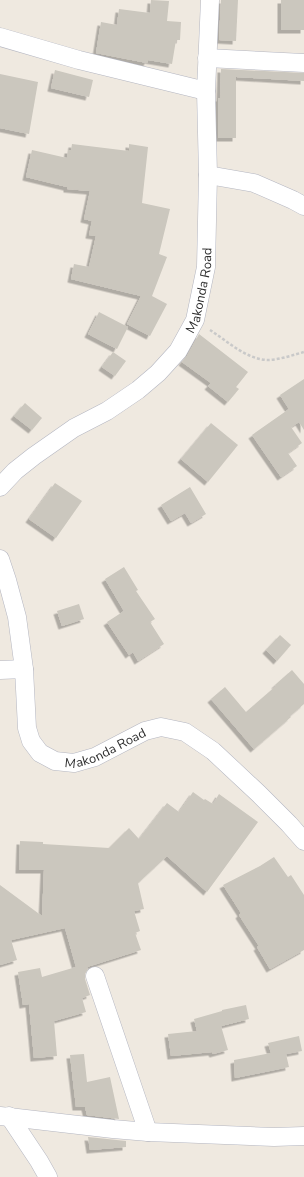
<svg xmlns="http://www.w3.org/2000/svg" width="304" height="1177" font-family="'Nunito Sans',sans-serif">
	<style>
		.building { fill: #cbc7be; filter: url(#shadow) }
		.lines { fill: none; stroke-linecap: round; stroke-linejoin: round }
		.street-casing { stroke: #b4b6c1; stroke-width: 19 }
		.path { stroke: #c9c9c9; stroke-width: 2.5; stroke-dasharray: 3 2; stroke-linecap: butt }
		.street { stroke: #fff; stroke-width: 18 }
		.labels { text-anchor: middle; stroke-width: 3; stroke-linejoin: round; paint-order: stroke }
		.street-label { font-size: 13px; fill: #2e2e2e; stroke: #fff }
	</style>
	<defs>
		<filter id="shadow"><feDropShadow dx="-3.5" dy="3.5" stdDeviation="0" flood-color="#0004"/></filter>
	</defs>
	<rect width="100%" height="100%" fill="#efe9e0"/>
	<g class="building">
		<path d="M151,0L169,1L167,21L181,22L180,40H176L172,64L148,60L147,63L96,53L101,22L117,25L119,9L150,13Z"/>
		<path d="M221,0H238L236,41L219,40Z"/>
		<rect x="281" y="0" width="23" height="30"/>
		<path d="M221,69L304,73V81L236,77V138H218V98H220Z"/>
		<path d="M55,70L93,80L89,97L51,88Z"/>
		<path d="M0,74L38,82L29,134L0,128Z"/>
		<path d="M72,144L129,151V144L148,147L142,203L170,209L159,254L167,257L152,296L167,304L150,336L127,324L141,296L71,279L74,264L89,267L96,236L89,235L92,221L84,219L90,191L67,189V187L26,177L32,150L67,158L68,150H71Z"/>
		<path d="M99,312L128,327L117,349L88,334Z"/>
		<path d="M199,334L248,372L236,387L239,389L228,402L208,386L211,383L182,362L187,356Z"/>
		<path d="M113,352L126,361L115,376L102,367Z"/>
		<path d="M304,379V430L299,422L291,427L302,443L288,453L297,466L281,477L252,435L289,409L280,395Z"/>
		<path d="M25,403L42,418L32,430L14,416Z"/>
		<path d="M211,423L238,445L208,482L181,459Z"/>
		<path d="M55,483L82,501L56,538L29,519Z"/>
		<path d="M190,487L206,514L191,523L185,513L171,521L161,505Z"/>
		<path d="M124,567L138,590L136,591L155,619L150,622L164,644L138,661L133,652L129,655L107,622L124,611L105,579Z"/>
		<path d="M79,604L84,619L62,626L57,611Z"/>
		<path d="M280,635L291,645L277,661L266,650Z"/>
		<path d="M292,670L304,684V704L290,716L291,717L254,749L211,699L225,687L246,712L276,686L275,685Z"/>
		<path d="M193,792L204,800L205,799L213,804L219,794L258,822L207,892L167,856L138,883L144,909L134,911L140,931L135,933L141,950L87,967L88,969L85,974V979L90,995L82,998L86,1012L54,1021L57,1056L34,1058L29,1004L23,1005L18,972L40,968L42,977L76,967L65,928L11,940L17,960L0,965V885L42,916L44,870H19L20,841L43,842V844L109,848L129,828L139,839L167,803L179,812Z"/>
		<path d="M274,857L288,877L291,875L304,895V950L270,969L257,947L259,946L239,915L241,913L223,885L260,866Z"/>
		<path d="M246,1005L249,1019L221,1026L228,1050L213,1054L212,1052L171,1056L168,1034L197,1031L194,1019L222,1011V1010Z"/>
		<path d="M299,1036L302,1051L286,1054L289,1067L235,1078L234,1060L271,1053L268,1043Z"/>
		<path d="M84,1054L87,1082L110,1077L119,1119L87,1115L85,1107H76L70,1055Z"/>
		<path d="M88,1137L126,1141V1147L90,1150Z"/>
	</g>
	<g class="lines">
		<defs>
			<g id="street">
				<path d="M0,37L79,60L206,91"/>
				<path d="M207,58L304,63"/>
				<path d="M208,175L254,183L293,200L304,206"/>
				<path id="s1" d="M0,487L15,471L34,456L74,428L107,411L138,390L158,373L178,351L195,320L206,267L208,175L206,91L210,0"/>
				<path id="s2" d="M0,559L7,580L17,617L24,669L27,728L31,741L40,753L55,761L74,763L95,757L145,731L161,727L185,732L213,751L259,794L289,824L304,841"/>
				<path d="M0,670L24,669"/>
				<path d="M95,976L148,1132"/>
				<path d="M0,1116L113,1129L148,1132L274,1137L304,1136"/>
				<path d="M9,1116L39,1161L48,1177"/>
			</g>
		</defs>
		<use href="#street" class="street-casing"/>
		<path class="path" d="M210,330C227,341 246,359 267,360C279,360 293,355 304,352"/>
		<use href="#street" class="street"/>
	</g>
	<g class="labels">
		<g class="street-label">
			<text dy="5" stroke="none"><textPath href="#s1" startOffset="291">Makonda Road</textPath></text>
			<text dy="5" stroke="none"><textPath href="#s2" startOffset="271">Makonda Road</textPath></text>
		</g>
	</g>
</svg>
